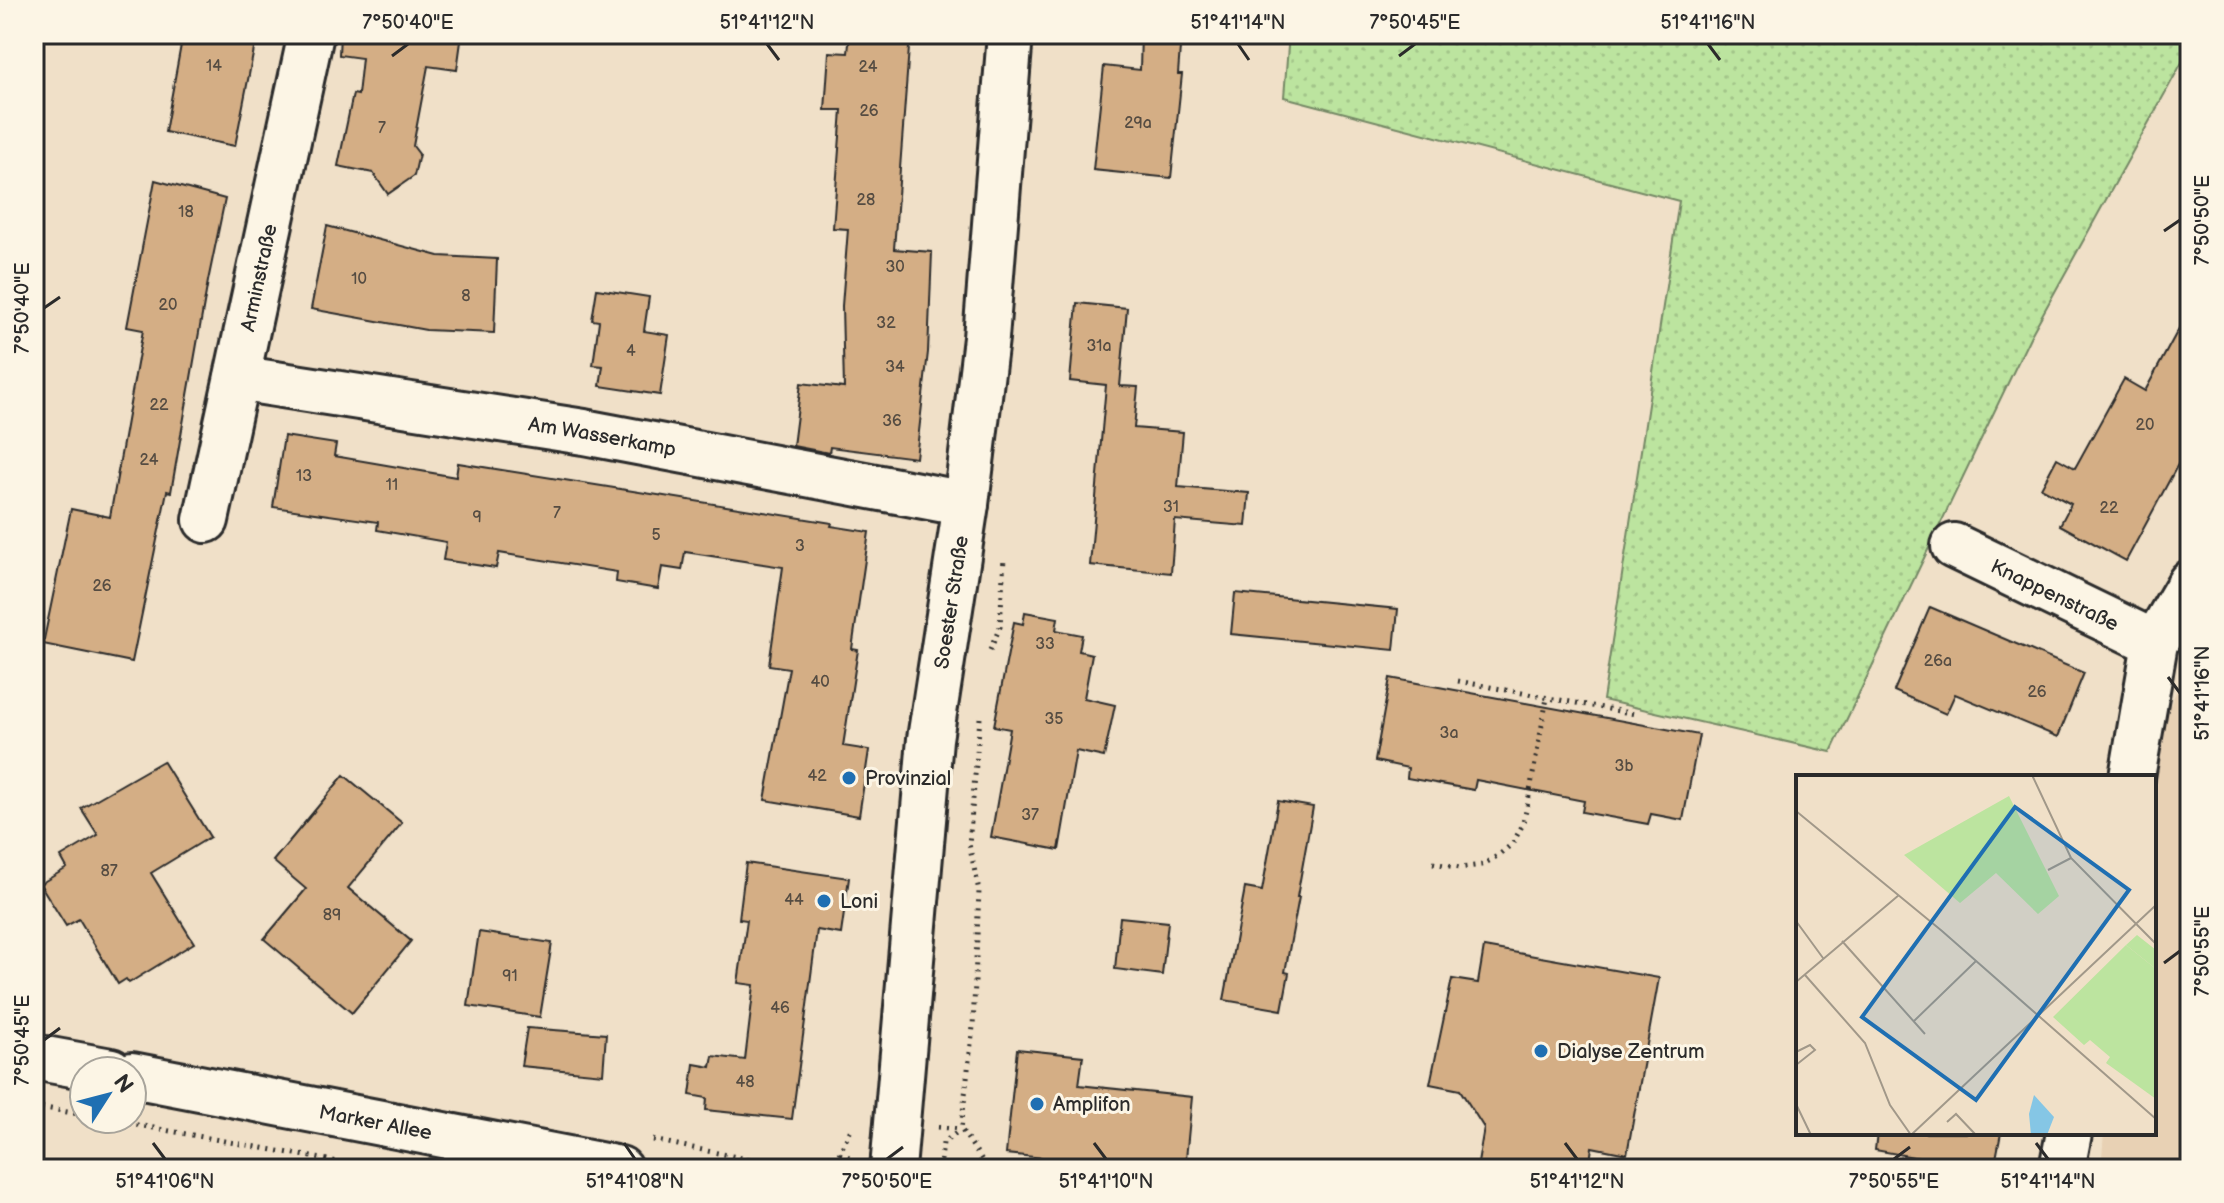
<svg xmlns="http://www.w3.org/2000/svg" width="2224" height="1203" font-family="'Balsamiq Sans',sans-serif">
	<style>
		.built { fill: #e8d1b4 }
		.grass { fill: url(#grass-dots); stroke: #748865; stroke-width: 2 }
		.building { fill: #d4ae85; stroke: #2b2b2b; stroke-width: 2 }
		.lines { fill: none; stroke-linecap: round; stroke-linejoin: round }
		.minor-casing { stroke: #2b2b2b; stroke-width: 50 }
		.major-casing { stroke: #2b2b2b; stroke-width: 50 }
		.path { stroke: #2b2b2b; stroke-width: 5; stroke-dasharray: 2 6; stroke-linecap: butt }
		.minor { stroke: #fcf5e5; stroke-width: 44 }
		.major { stroke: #fcf5e5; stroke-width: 44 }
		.ticks { fill: none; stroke: #2b2b2b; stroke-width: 3 }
		.poi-dot { fill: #1f6fb2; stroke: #fcf5e5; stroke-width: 3 }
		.labels { text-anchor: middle; stroke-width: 6; stroke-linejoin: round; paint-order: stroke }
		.number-label { font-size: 16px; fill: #554c42 }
		.street-label { font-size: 20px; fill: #2b2b2b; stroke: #fcf5e5 }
		.poi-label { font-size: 20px; fill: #2b2b2b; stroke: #fcf5e5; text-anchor: start }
		.inset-road { fill: none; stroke: #a19889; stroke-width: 2 }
		.view { fill: #1f6fb2; fill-opacity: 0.15; stroke: #1f6fb2; stroke-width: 4 }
		.inset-edge { fill: none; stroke: #2b2b2b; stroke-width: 4 }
		.neatline { fill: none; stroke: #2b2b2b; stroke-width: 3 }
		.ticks-label { font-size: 20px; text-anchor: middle; fill: #2b2b2b }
	</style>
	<defs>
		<pattern id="grass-dots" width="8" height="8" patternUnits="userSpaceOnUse" patternTransform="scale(2)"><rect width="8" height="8" fill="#bce49f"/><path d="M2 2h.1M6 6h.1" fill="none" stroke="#a2c489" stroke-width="1.8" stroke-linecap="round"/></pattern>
	</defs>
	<rect width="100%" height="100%" fill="#f0e0c8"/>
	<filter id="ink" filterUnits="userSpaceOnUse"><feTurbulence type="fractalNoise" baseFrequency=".0125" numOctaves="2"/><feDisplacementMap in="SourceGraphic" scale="16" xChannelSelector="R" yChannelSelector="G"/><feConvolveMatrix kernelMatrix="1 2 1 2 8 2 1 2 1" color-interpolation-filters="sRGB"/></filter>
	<g filter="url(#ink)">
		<path class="built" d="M2190,662V1169H2101L2104,1133H2154V777L2148,753Z"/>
		<path class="grass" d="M1289,34H2190V48L2031,335L1831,752L1603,700L1679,201L1284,97Z"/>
		<g class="building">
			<path d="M183,34H257L235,146L165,132Z"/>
			<path d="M340,34H462L457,70L428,66L413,146L419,154L414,176L388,194L373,173L338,166L353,94L358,95L362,58L339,55Z"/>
			<path d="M850,34H910L894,249L932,252L928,352L916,458L830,447L829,453L793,446L801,383L844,388L842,306L848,229L833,228L842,110H825L829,52L848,53Z"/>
			<path d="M1141,34H1181L1178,74H1182L1171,178L1093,170L1104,66L1140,70Z"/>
			<path d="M155,180L225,199L208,281L171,492L167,491L132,662L43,644L71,509L110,517L143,330L127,327Z"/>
			<path d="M327,226L439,256L497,259L494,333L426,330L311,309Z"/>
			<path d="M597,289L649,297L644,331L669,335L660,395L600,386L603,366L593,365L599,321L592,320Z"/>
			<path d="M1077,303L1127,308L1120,386L1138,387L1134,428L1183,432L1178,487L1249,493L1246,526L1175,520L1171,573L1090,565L1106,385L1070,381Z"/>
			<path d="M2190,308V442L2126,561L2060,525L2071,504L2041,488L2057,458L2075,468L2124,379L2145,391Z"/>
			<path d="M284,436L336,444L334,456L456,477L458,463L832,523L831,526L869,532L852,649L858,650L843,746L869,750L859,816L765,800L789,668L769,665L783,567L685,552L682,570L662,567L658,589L616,582L617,572L499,553L496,568L443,560L446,542L377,530L378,522L273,507Z"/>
			<path d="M1235,593L1398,609L1394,650L1231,634Z"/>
			<path d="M1930,607L2084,673L2058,737L1955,694L1946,714L1894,691Z"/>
			<path d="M1025,612L1058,618L1056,630L1082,635L1079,651L1092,654L1084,698L1115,705L1104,757L1076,751L1059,850L991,837L1010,729L994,726L1014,622L1023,624Z"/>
			<path d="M1390,678L1699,735L1683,820L1651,814L1648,824L1582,812L1584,801L1476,780L1474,790L1407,778L1408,768L1375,761Z"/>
			<path d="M163,761L210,837L151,873L194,943L129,983L126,979L118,984L79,919L66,926L40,884L67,868L61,857L98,835L81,808Z"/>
			<path d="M344,775L402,823L348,888L411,941L352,1013L264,939L306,889L273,861Z"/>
			<path d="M1278,801L1313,807L1297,897H1299L1285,972L1289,973L1282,1010L1224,1000L1245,888L1262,891Z"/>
			<path d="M746,863L849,878L841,934L817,930L792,1119L706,1110L707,1098L690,1095L694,1064L711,1067L713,1056L745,1060L754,985L738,983L747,920L739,919Z"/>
			<path d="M1120,917L1168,922L1162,975L1115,969Z"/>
			<path d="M479,932L552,943L540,1017L468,1006Z"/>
			<path d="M1484,947L1659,978L1627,1154L1592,1147L1589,1169H1477L1484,1128L1460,1090L1430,1084L1452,979L1478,983Z"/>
			<path d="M527,1028L606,1034L603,1074L521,1066Z"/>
			<path d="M1017,1049L1083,1056L1079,1085L1192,1097L1185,1169H1143L1006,1154Z"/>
			<path d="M1877,1133H2001L1994,1169H1980L1875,1150Z"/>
		</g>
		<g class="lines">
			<defs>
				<g id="minor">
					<path id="s1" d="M237,378L584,432L966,504"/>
					<path id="s2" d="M206,520L311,34"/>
					<path id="s3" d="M1954,546L2155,643"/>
					<path d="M2132,777L2155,643L2190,583"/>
					<path d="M34,1057L111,1071"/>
					<path id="s4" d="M132,1075L620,1169"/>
					<path d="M2062,1169L2069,1133"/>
				</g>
				<g id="major">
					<path id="s5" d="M893,1169L930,739L966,504L986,338L1010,34"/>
				</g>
			</defs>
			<use href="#minor" class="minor-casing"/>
			<use href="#major" class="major-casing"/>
			<g class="path">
				<path d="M990,650L1000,627L1004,558"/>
				<path d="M1458,681L1635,714"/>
				<path d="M980,718L969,844L979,891L973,1027L961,1129L988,1169"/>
				<path d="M1433,863L1460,868L1482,865L1499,855L1513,843L1522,826L1527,807L1547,698"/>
				<path d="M34,1106L84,1115"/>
				<path d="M105,1119L344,1163"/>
				<path d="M938,1127L961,1129"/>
				<path d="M653,1140L762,1162L818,1167L839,1154L852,1127"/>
				<path d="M840,1169L839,1154L853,1158"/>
				<path d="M940,1169L943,1143L960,1130"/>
			</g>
			<use href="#minor" class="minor"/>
			<use href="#major" class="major"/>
		</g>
	</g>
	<path class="ticks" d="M767,44L779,60M1238,44L1249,60M1708,44L1720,60M392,56L408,44M1399,56L1415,44M2164,231L2180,220M44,308L60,297M2168,677L2180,693M2164,963L2180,951M44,1040L60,1028M153,1143L165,1159M624,1143L635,1159M1094,1143L1106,1159M1565,1143L1577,1159M2036,1143L2048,1159M887,1159L903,1147M1894,1159L1910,1147"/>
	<g class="poi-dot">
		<circle cx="849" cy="778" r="8"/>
		<circle cx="824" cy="901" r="8"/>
		<circle cx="1541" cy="1051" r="8"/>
		<circle cx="1037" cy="1104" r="8"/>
	</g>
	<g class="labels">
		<g class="number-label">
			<text x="214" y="71">14</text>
			<text x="868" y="72">24</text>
			<text x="869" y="116">26</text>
			<text x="1138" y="128">29a</text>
			<text x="382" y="133">7</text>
			<text x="866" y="205">28</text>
			<text x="186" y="217">18</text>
			<text x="895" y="272">30</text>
			<text x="359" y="284">10</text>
			<text x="466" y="301">8</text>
			<text x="168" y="310">20</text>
			<text x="886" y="328">32</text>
			<text x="1099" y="351">31a</text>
			<text x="631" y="356">4</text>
			<text x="895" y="372">34</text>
			<text x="159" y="410">22</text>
			<text x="892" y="426">36</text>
			<text x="2145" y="430">20</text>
			<text x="149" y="465">24</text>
			<text x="304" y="481">13</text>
			<text x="392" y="490">11</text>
			<text x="1171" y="512">31</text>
			<text x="2109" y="513">22</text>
			<text x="557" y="518">7</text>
			<text x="477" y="522">9</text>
			<text x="656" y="540">5</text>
			<text x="800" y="551">3</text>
			<text x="102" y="591">26</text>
			<text x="1045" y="649">33</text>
			<text x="1938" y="666">26a</text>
			<text x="820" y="687">40</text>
			<text x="2037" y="697">26</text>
			<text x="1054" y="724">35</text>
			<text x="1449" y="738">3a</text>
			<text x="1624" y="771">3b</text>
			<text x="817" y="781">42</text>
			<text x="1030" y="820">37</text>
			<text x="109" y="876">87</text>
			<text x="794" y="905">44</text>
			<text x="332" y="920">89</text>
			<text x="510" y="981">91</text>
			<text x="780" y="1013">46</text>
			<text x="745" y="1087">48</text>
		</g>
		<g class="street-label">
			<text dy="7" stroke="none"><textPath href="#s2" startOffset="248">Arminstraße</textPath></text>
			<text dy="7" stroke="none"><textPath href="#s1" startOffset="370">Am Wasserkamp</textPath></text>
			<text dy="7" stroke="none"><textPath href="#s3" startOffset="112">Knappenstraße</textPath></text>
			<text dy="7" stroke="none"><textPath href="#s5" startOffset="570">Soester Straße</textPath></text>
			<text dy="7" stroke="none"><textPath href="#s4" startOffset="248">Marker Allee</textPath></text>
		</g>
		<g class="poi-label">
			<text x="865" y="785">Provinzial</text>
			<text x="840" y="908">Loni</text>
			<text x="1557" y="1058">Dialyse Zentrum</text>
			<text x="1053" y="1111">Amplifon</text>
		</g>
	</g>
	<g transform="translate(1796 775)">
		<rect width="360" height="360" fill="#f0e0c8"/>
		<path d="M213,21L263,121L242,139L200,98L164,128L108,80ZM341,160L360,175V194L330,170Z" fill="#bce49f"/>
		<path d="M330,170L360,194V324L310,288L314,282L294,265L288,270L257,242Z" fill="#bce49f"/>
		<path d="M238,320L258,342L251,360H235L233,339Z" fill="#85c6e5"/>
		<path class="inset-road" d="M236,0L275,83L360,169M0,36L146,156L360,344M252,95L275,83M0,146L27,183M46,166L129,259M9,200L69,268L94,330L115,360M0,207L103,120M118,246L180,186M0,277L14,270L19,275L0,290M0,329L15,360M151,347L160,339L180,360M115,360L360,130"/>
		<path class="view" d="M219,32L333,115L180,325L66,242Z"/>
		<rect width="360" height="360" class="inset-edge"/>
	</g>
	<rect width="2224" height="1203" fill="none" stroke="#fcf5e5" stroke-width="88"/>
	<g transform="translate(108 1095) rotate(54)"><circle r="38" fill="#fcf5e5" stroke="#a8a49b" stroke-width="2"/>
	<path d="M0-6L14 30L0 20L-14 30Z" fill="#1f6fb2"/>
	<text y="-12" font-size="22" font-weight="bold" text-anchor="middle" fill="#2b2b2b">N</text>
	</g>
	<rect x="44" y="44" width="2136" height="1115" class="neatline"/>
	<g class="ticks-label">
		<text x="408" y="29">7°50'40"E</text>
		<text x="767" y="29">51°41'12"N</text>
		<text x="1238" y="29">51°41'14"N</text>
		<text x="1415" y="29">7°50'45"E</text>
		<text x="1708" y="29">51°41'16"N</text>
		<text transform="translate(2202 220) rotate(-90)" y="7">7°50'50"E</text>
		<text transform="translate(22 308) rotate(-90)" y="7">7°50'40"E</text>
		<text transform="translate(2202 693) rotate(-90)" y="7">51°41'16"N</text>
		<text transform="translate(2202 951) rotate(-90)" y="7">7°50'55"E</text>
		<text transform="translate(22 1040) rotate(-90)" y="7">7°50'45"E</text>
		<text x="165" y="1188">51°41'06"N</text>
		<text x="635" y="1188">51°41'08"N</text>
		<text x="887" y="1188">7°50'50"E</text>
		<text x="1106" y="1188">51°41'10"N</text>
		<text x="1577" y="1188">51°41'12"N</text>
		<text x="1894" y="1188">7°50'55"E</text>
		<text x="2048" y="1188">51°41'14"N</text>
	</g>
</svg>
